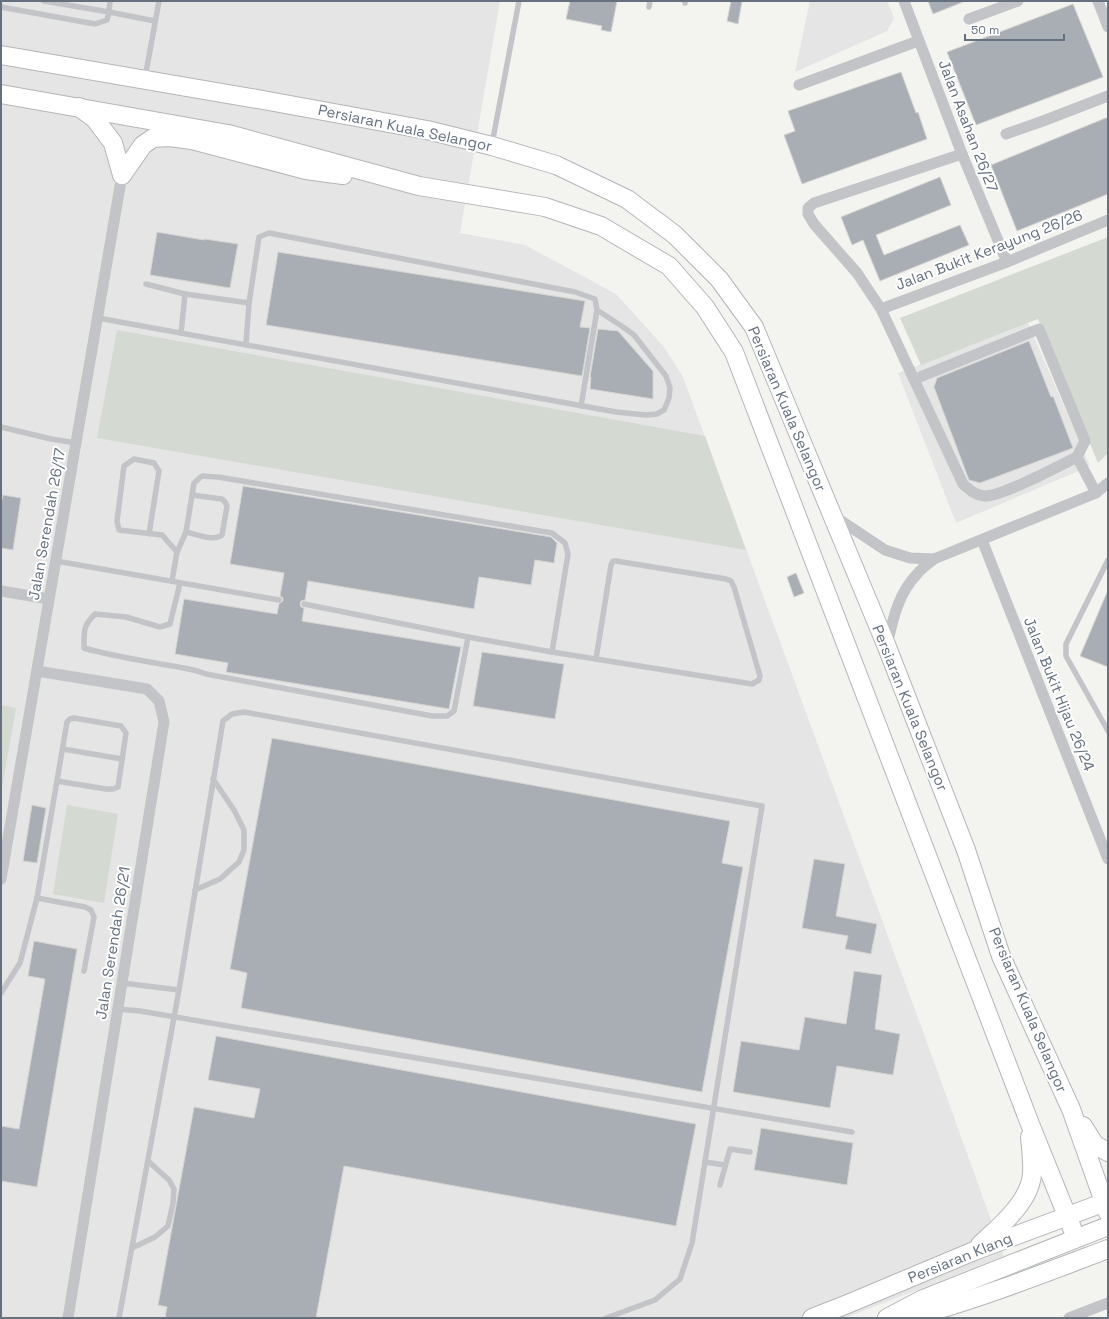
<svg xmlns="http://www.w3.org/2000/svg" width="1109" height="1319" font-family="'Space Grotesk',sans-serif">
	<style>
		.built { fill: #e4e5e4 }
		.green { fill: #d4dad1 }
		.building { fill: #a8aeb4; stroke: #d5d5d3 }
		.lines { fill: none; stroke-linecap: round; stroke-linejoin: round }
		.primary-casing { stroke: #b3b6b9; stroke-width: 20 }
		.lane { stroke: #c2c4c8; stroke-width: 5.5 }
		.street { stroke: #c2c4c8; stroke-width: 11 }
		.primary { stroke: #fff; stroke-width: 18 }
		.labels { text-anchor: middle; stroke-width: 4; stroke-linejoin: round; paint-order: stroke }
		.street-label { font-size: 15px; fill: #65717f; stroke: #fff }
	</style>
	<rect width="100%" height="100%" fill="#f3f4f0"/>
	<g class="built">
		<path d="M1,1H500L460,233L525,245L616,294L664,347L683,377L933,1059L1004,1256L845,1318H1Z"/>
		<path d="M810,1H887L894,18L887,31L795,72Z"/>
		<path d="M1028,323L1090,466L956,523L898,373Z"/>
	</g>
	<g class="green">
		<path d="M1108,237V453L1098,463L1038,319L921,365L900,318Z"/>
		<path d="M117,330L705,436L746,550L97,438Z"/>
		<path d="M1,705L16,708L1,794Z"/>
		<path d="M67,805L118,814L104,903L53,894Z"/>
	</g>
	<g class="building">
		<path d="M570,1H617L611,32L601,30L602,26L566,19Z"/>
		<path d="M731,1H742L738,24L727,21Z"/>
		<path d="M928,1H963V2L933,14Z"/>
		<path d="M1073,4L1103,77L976,125L947,52Z"/>
		<path d="M901,72L916,113L918,112L927,139L802,184L784,135L795,131L788,111Z"/>
		<path d="M1108,117V194L1017,231L991,165Z"/>
		<path d="M940,177L951,205L876,235L884,255L960,225L969,245L880,281L863,240L852,245L841,217Z"/>
		<path d="M157,232L204,240L205,239L238,244L230,288L150,275Z"/>
		<path d="M278,252L585,301L580,327L590,328L582,376L266,325Z"/>
		<path d="M598,329L618,331L653,371V399L590,389L591,377H590Z"/>
		<path d="M1029,341L1051,397L1053,396L1073,448L980,483L969,480L934,387L937,378Z"/>
		<path d="M243,486L551,537L557,543L554,563L535,560L531,585L479,577L474,609L308,581L305,600L301,601L300,604L301,607L304,608L302,621L461,647L449,709L226,672L228,663L175,654L184,599L277,614L279,604L283,601V598L280,596L284,573L230,564Z"/>
		<path d="M3,495L21,498L13,550L1,548V499L2,500Z"/>
		<path d="M796,573L804,593L794,597L787,577Z"/>
		<path d="M1108,590V667L1080,656Z"/>
		<path d="M482,652L564,664L555,719L473,706Z"/>
		<path d="M272,738L730,821L722,863L743,867L702,1092L241,1008L247,973L230,969Z"/>
		<path d="M32,805L46,808L37,863L23,861Z"/>
		<path d="M814,859L845,864L836,916L877,924L871,954L845,949L848,936L802,928Z"/>
		<path d="M34,941L77,949L37,1187L1,1181V1126L19,1129L45,979L28,976Z"/>
		<path d="M854,971L882,975L875,1029L900,1034L893,1075L837,1066L830,1108L733,1092L741,1041L799,1050L805,1017L846,1024Z"/>
		<path d="M216,1036L696,1124L676,1226L344,1166L316,1318H165L167,1307L158,1305L194,1107L254,1118L260,1089L208,1080Z"/>
		<path d="M761,1128L853,1143L847,1185L754,1170Z"/>
	</g>
	<g class="lines">
		<defs>
			<g id="primary">
				<path d="M1,55L263,100L427,130L492,146L556,165L627,199L675,235L719,279L754,327L887,647L966,850L1001,956L1071,1109L1108,1213"/>
				<path d="M1,94L228,134L419,186L545,207L601,226L669,266L705,307L734,352L1030,1124L1076,1238"/>
				<path d="M79,107L95,119L113,143L122,175"/>
				<path d="M122,175L143,145L153,138L169,137L192,140L306,170L343,175"/>
				<path d="M1083,1126L1095,1145L1108,1152"/>
				<path d="M980,1245C999,1227 1030,1202 1032,1174C1033,1162 1031,1149 1030,1137"/>
				<path d="M812,1318L850,1303L974,1251L1108,1201"/>
				<path d="M887,1318L923,1299L1108,1226"/>
				<path d="M908,1318C976,1300 1042,1274 1108,1249"/>
			</g>
		</defs>
		<use href="#primary" class="primary-casing"/>
		<g class="lane">
			<path d="M44,1L109,12L110,1"/>
			<path d="M685,3V1"/>
			<path d="M1,7L95,24L107,20L109,12L155,21"/>
			<path d="M649,7L650,1"/>
			<path d="M145,78L159,1"/>
			<path d="M492,144L519,1"/>
			<path d="M146,284L185,294"/>
			<path d="M249,303L259,237L269,233L575,292L595,299L597,310L581,406"/>
			<path d="M98,318L120,322L616,412L646,415L657,414L664,410L669,398L670,388L666,376L634,335L623,327L597,310"/>
			<path d="M181,333L185,294L249,303L246,344"/>
			<path d="M1,427L51,439L76,443"/>
			<path d="M186,532C196,534 214,542 222,535L227,506L225,502L222,499L192,495"/>
			<path d="M149,534L159,471L154,463L134,459L124,466L117,521L119,530L162,535L177,552L172,581"/>
			<path d="M177,552L186,532L194,483L202,476L218,477L552,533L565,543L568,554L552,652L468,637L304,604"/>
			<path d="M1108,560L1066,644V656L1108,731"/>
			<path d="M56,561L279,600"/>
			<path d="M180,583L170,624L160,627L126,617L95,614C83,626 84,631 84,648C111,656 139,660 167,665C181,668 192,668 206,674L432,716H447L454,711L468,637"/>
			<path d="M552,652L752,684L759,680L760,676L734,587L731,581L726,579L616,561H613L611,565L596,659"/>
			<path d="M63,749L122,759"/>
			<path d="M195,890L220,879L239,862L244,850V830L234,810L213,779"/>
			<path d="M37,898L85,907L91,910L94,917L84,971"/>
			<path d="M122,983L179,990"/>
			<path d="M1,993L20,963L37,898L67,722L70,719L74,718L121,726L126,733L118,787L113,789H106L57,781"/>
			<path d="M117,1009L140,1011L852,1132"/>
			<path d="M705,1162L725,1165"/>
			<path d="M720,1185L730,1149L750,1152"/>
			<path d="M132,1248L155,1237L168,1226L173,1203L174,1189L169,1180L148,1161"/>
			<path d="M119,1318L179,990L223,721L232,714L244,712L762,806L692,1243L680,1279L655,1300L606,1318"/>
		</g>
		<g class="street">
			<path d="M904,1L962,154L1007,262"/>
			<path d="M1098,1L1108,27"/>
			<path d="M969,19L1018,1"/>
			<path d="M799,85L918,41"/>
			<path d="M1006,134L1043,121L1108,96"/>
			<path d="M962,154L814,203L808,208V214L814,224L857,273L881,309L963,484C970,490 975,495 984,496C1001,497 1059,466 1077,457"/>
			<path d="M881,309L1007,262L1108,220"/>
			<path d="M915,379L1039,329L1085,441L1077,457"/>
			<path d="M1077,457L1096,493"/>
			<path d="M834,516L885,550L910,558L934,559"/>
			<path d="M982,540L1108,859"/>
			<path d="M1,591L49,599"/>
			<path d="M887,645C893,619 898,594 917,574C922,568 928,564 934,559L1096,493L1108,483"/>
			<path d="M37,671L147,689L159,701L164,722L68,1318"/>
			<path d="M1,879L122,175"/>
			<path d="M1069,1318L1108,1303"/>
		</g>
		<use href="#primary" class="primary"/>
	</g>
	<g class="labels">
		<g class="street-label">
			<text transform="translate(968 126) rotate(69)" y="5">Jalan Asahan 26/27</text>
			<text transform="translate(405 128) rotate(12)" y="5">Persiaran Kuala Selangor</text>
			<text transform="translate(989 250) rotate(-21)" y="5">Jalan Bukit Kerayung 26/26</text>
			<text transform="translate(787 409) rotate(67)" y="5">Persiaran Kuala Selangor</text>
			<text transform="translate(47 524) rotate(-80)" y="5">Jalan Serendah 26/17</text>
			<text transform="translate(1059 694) rotate(68)" y="5">Jalan Bukit Hijau 26/24</text>
			<text transform="translate(910 708) rotate(68)" y="5">Persiaran Kuala Selangor</text>
			<text transform="translate(113 943) rotate(-81)" y="5">Jalan Serendah 26/21</text>
			<text transform="translate(1028 1010) rotate(67)" y="5">Persiaran Kuala Selangor</text>
			<text transform="translate(960 1258) rotate(-22)" y="5">Persiaran Klang</text>
		</g>
	</g>
	<rect width="1109" height="1319" fill="none" stroke="#65717f" stroke-width="4"/>
	<path d="M965 34v6h99v-6" fill="none" stroke="#65717f" stroke-width="2"/>
	<text x="971" y="34" font-size="12" fill="#65717f" stroke="#ffffff" stroke-width="3" paint-order="stroke">50 m</text>
</svg>
